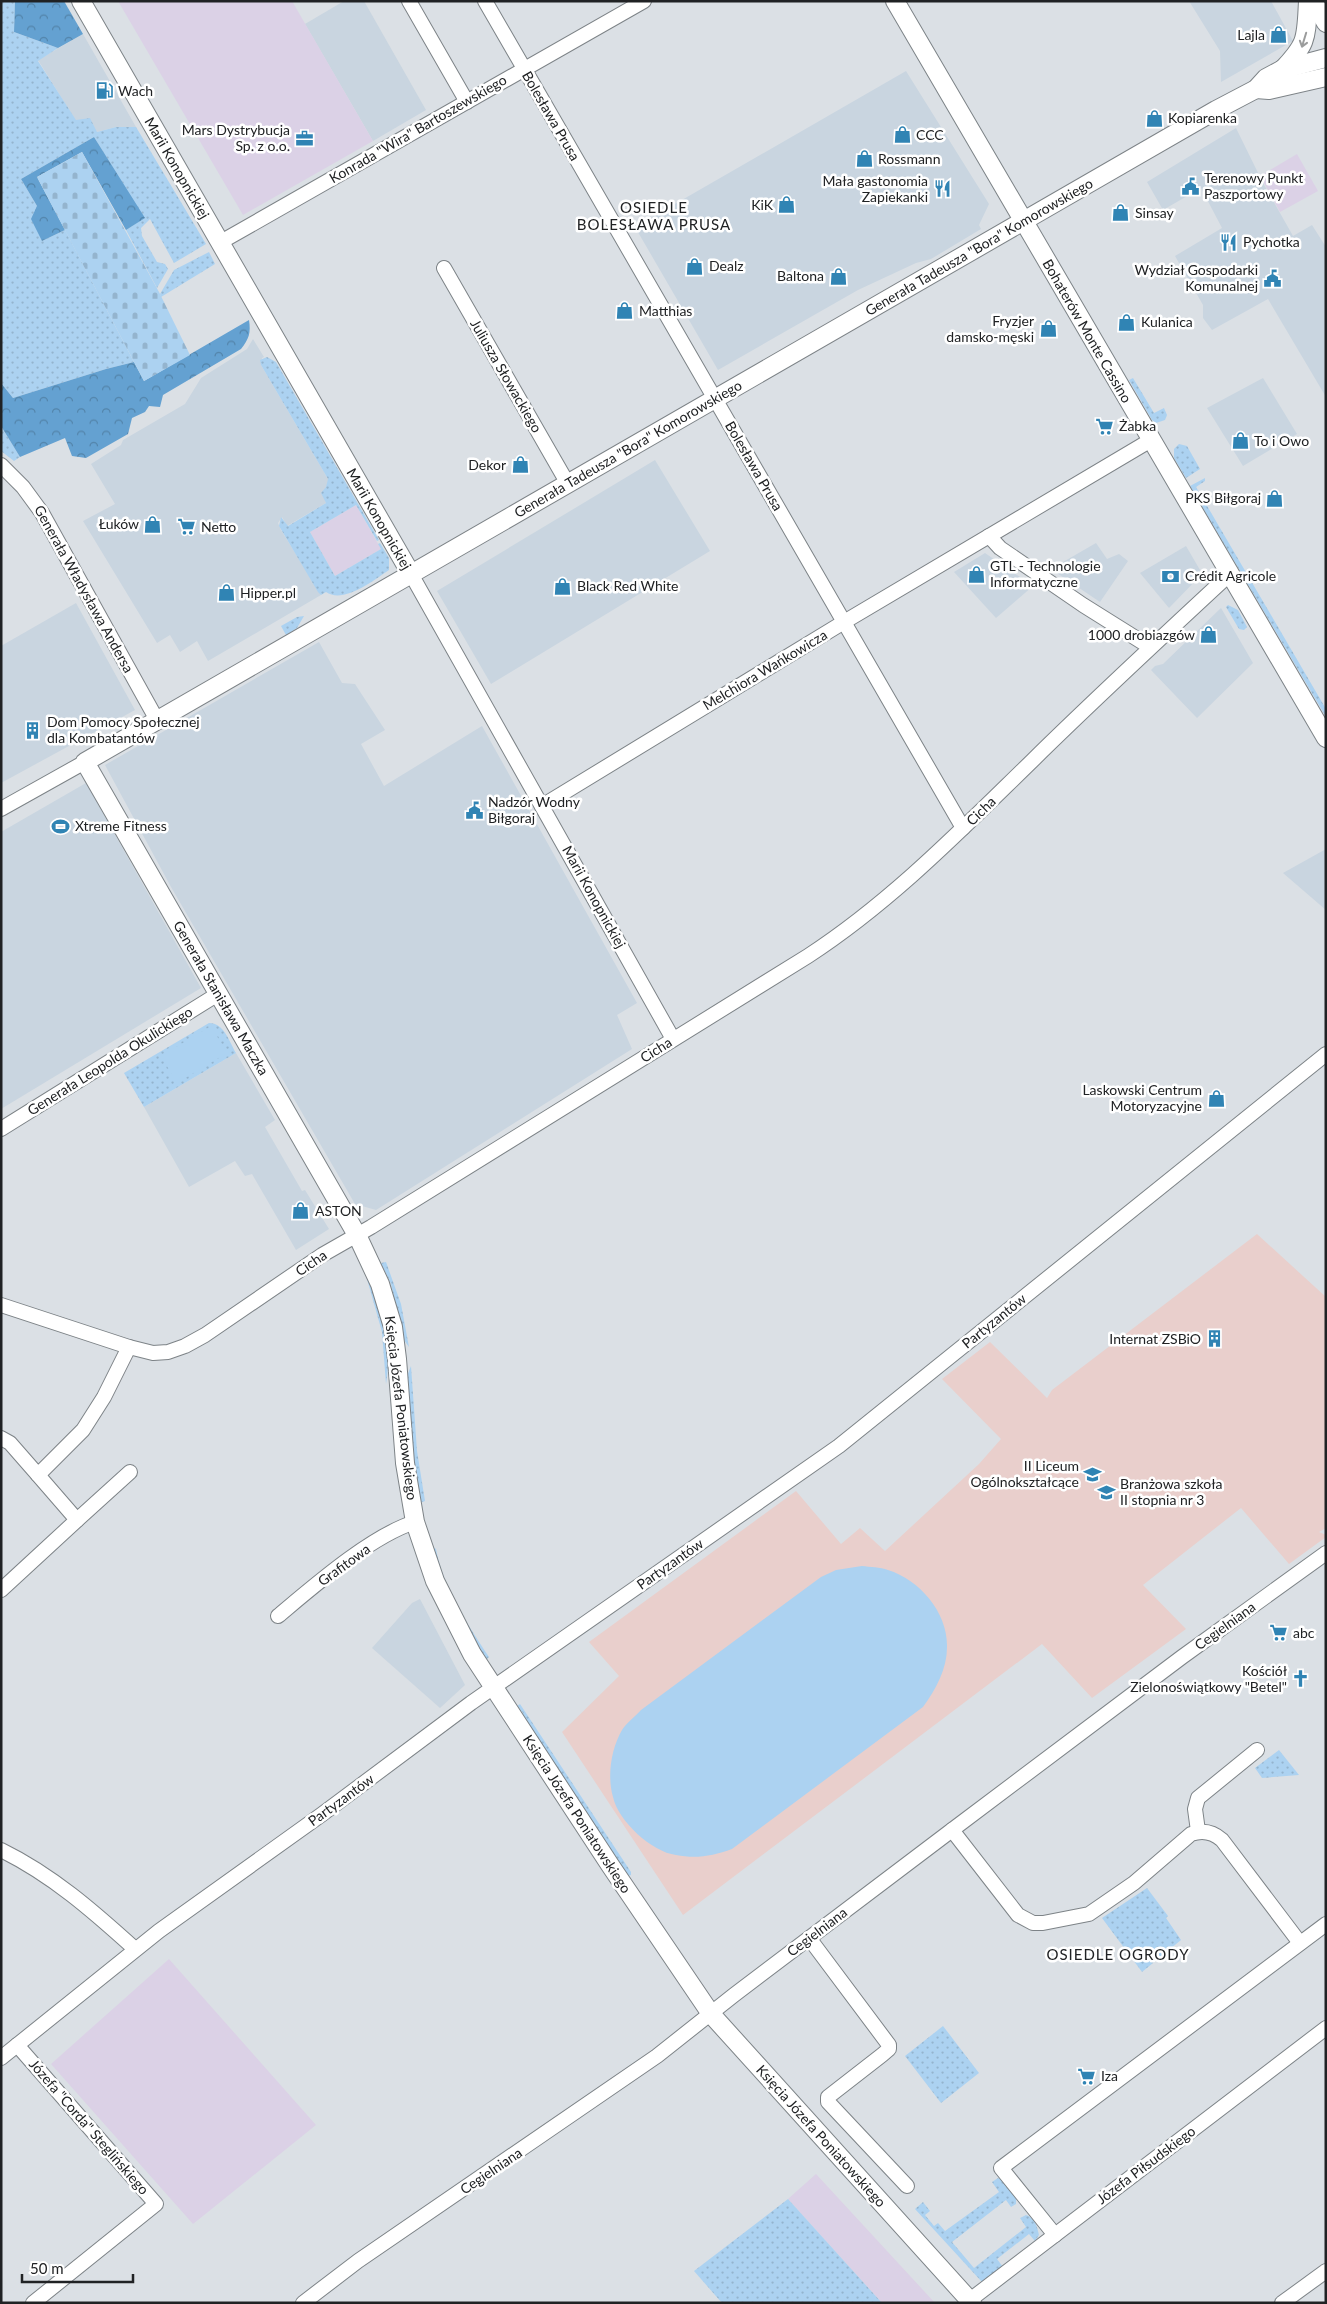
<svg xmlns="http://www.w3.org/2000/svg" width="1327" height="2304" font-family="Lato,sans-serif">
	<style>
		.built { fill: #c9d5e0 }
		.industrial { fill: #dbd1e6 }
		.education { fill: #e9cfcc }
		.green { fill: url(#green-dots) }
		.forest { fill: url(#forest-crowns) }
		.cemetery { fill: url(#cemetery-stones) }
		.pitch { fill: #acd2f1 }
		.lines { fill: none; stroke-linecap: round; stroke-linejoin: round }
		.minor-casing { stroke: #7d8387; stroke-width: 16 }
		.tertiary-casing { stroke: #7d8387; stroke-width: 20 }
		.minor { stroke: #fff; stroke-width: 14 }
		.tertiary { stroke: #fff; stroke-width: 18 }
		.oneway { stroke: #9b9c9c }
		.labels { text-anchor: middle; stroke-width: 5; stroke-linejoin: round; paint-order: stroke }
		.poi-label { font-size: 14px; fill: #202224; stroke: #fff; text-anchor: start }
		.street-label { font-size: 14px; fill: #202224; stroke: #fff }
		.neighbourhood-label { font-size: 15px; letter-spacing: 1px; fill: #202224; stroke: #fff }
	</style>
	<defs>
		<pattern id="green-dots" width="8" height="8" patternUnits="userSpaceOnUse" patternTransform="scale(1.25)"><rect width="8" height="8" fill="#acd2f1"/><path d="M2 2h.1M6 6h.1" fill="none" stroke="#94b4ce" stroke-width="1.8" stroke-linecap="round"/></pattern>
		<pattern id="forest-crowns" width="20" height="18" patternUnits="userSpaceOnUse" patternTransform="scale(1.25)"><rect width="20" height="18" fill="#64a1d1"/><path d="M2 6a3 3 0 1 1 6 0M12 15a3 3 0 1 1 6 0" fill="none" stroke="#5283a9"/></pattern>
		<pattern id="cemetery-stones" width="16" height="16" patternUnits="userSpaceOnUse" patternTransform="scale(1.25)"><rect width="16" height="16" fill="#acd2f1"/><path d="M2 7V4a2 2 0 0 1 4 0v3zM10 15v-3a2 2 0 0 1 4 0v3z" fill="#94b4ce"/></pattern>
	</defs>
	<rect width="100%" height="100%" fill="#dbe0e5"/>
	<g class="built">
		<path d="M344,1H364L426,110L373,141L305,24Z"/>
		<path d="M1189,1H1271L1293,41L1221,82L1220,51Z"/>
		<path d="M83,34L136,127H116L97,132L76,121L38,60Z"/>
		<path d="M906,71L989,204L979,225L981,229L931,259L916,263L858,290L718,370L635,227Z"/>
		<path d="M1236,128L1263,183L1293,236L1312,225L1326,247V397L1268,299L1212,330L1203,318V305L1175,256L1222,228L1201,188L1163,210L1147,182Z"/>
		<path d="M253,339L264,357L262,358L261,365L328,479V484L323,492L326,503L287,526L282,517L278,523L281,530L321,595L208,661L197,641L180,652L170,635L157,643L83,521L115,504L91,464L121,445L123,440L185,404L201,378L247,349Z"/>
		<path d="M1263,378L1297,434L1243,466L1207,408Z"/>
		<path d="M655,460L710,551L491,684L437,591Z"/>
		<path d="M1096,543L1107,559L1119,554L1128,561L1100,602L1051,569Z"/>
		<path d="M1186,546L1200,570L1199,577L1169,608L1140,573Z"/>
		<path d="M985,553L1033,586L996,618L954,572Z"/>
		<path d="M76,603L135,710L1,783V646Z"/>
		<path d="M1221,608L1253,663L1197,718L1151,670L1155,666L1163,664Z"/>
		<path d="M319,642L342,683L355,684L385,730L361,744L384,786L482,726L637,1003L617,1015L632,1049L376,1210L355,1204L171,887L105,765Z"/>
		<path d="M86,783L201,988L1,1109V832Z"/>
		<path d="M1326,849V910L1283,873Z"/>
		<path d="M236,1053L275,1120L265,1127L302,1191L305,1190L329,1229L296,1250L252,1174L245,1176L235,1161L189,1187L144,1107Z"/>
		<path d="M420,1599L465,1685L440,1708L372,1648L412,1603Z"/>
	</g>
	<g class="industrial">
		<path d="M118,1H292L373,141L243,215Z"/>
		<path d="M1297,154L1318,191L1280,212L1260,176Z"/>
		<path d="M356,505L381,549L335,576L310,532Z"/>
		<path d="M169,1959L316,2125L193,2224L51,2064Z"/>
		<path d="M816,2174L935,2303H882L788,2199Z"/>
	</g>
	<path class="education" d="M1257,1234L1326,1297V1528L1319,1532L1326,1535V1537L1289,1564L1241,1508L1143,1585L1186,1629L1092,1698L1042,1644L683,1915L562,1732L619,1676L589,1642L796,1491L841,1544L860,1528L885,1551L979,1464L1001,1439L942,1379L990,1342L1047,1398L1052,1390Z"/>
	<g class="green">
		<path d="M1,1H15L14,32L58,48L38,61L76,120L90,118L97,132L116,127H136L206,244L174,263L150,219L141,228L142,236L157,262L165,264L168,269L157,288L126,230L144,218L94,137L21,179L37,206L42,241L65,230L134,362L106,369L13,398L1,383Z"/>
		<path d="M209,252L215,264L161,297L160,294L174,270Z"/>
		<path d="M267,357L276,362L379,540L377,541L356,505L310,532L335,576L381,549L378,544L380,543L389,558V570C373,581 343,604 326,592L321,595L318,592L279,526L281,517L288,526L326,503L321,493L326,487L328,479L261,365L260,360Z"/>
		<path d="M1133,378L1154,413L1164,408L1167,415L1165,420L1156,423L1152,420L1129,380Z"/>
		<path d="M1,426L20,457L14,461L1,451Z"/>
		<path d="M1179,444L1187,446L1200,469L1186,478L1174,458V449Z"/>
		<path d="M1205,478V481L1196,487L1326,709V717L1190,486Z"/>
		<path d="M1228,605L1238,610L1247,627L1244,630L1239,629L1226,607Z"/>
		<path d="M304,616L297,628L286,635L281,626L297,617Z"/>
		<path d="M209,1023C224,1023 229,1041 236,1053L144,1107L124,1073Z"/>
		<path d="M386,1262L401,1304L409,1347L404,1340L391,1284L381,1263Z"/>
		<path d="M365,1272C381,1305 393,1348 386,1384L382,1332Z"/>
		<path d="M411,1366L417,1451L425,1501L420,1503L412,1450L407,1376Z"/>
		<path d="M433,1547L436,1549C443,1588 468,1625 489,1657L486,1660L457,1608L441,1573Z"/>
		<path d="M520,1704L631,1872V1875L628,1876L522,1715L523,1713L517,1706Z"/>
		<path d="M1279,1750L1299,1775L1262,1778L1255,1768Z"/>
		<path d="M1147,1888L1168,1916L1166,1918L1181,1940L1142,1972L1102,1918Z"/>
		<path d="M943,2026L979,2073L941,2103L905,2056Z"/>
		<path d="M998,2178L1005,2181L1016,2197V2204L1011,2207L1006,2200L952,2242L974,2268L1026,2227L1020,2218L1026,2215C1035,2218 1037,2226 1039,2235L1035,2241L1029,2234L997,2259L1003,2267L982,2282L915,2209L923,2202L930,2211L925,2215L934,2226L938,2223L945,2231L999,2192L992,2182Z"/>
		<path d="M788,2199L882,2303H722L694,2271Z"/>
	</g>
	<g class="forest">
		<path d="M15,1H64L83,34L58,48L14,32Z"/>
		<path d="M94,137L145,218L126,230L82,152L37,177L65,230L42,241L31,219L37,206L21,179Z"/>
		<path d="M249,320C251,333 249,339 241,349L163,395L160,407L149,406L145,412L132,418L128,434L86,458L72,456L65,438L20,457L1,426V383L13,398L106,369L134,362L144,381Z"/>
	</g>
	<path class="cemetery" d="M82,152L159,292L190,355L144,381L37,177Z"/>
	<g class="pitch">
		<path d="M211,1026L227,1053L177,1083L161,1056Z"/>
		<path d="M862,1566C870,1567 880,1567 888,1570C920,1580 948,1613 947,1647C947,1669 936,1689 923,1707L732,1849C713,1856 696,1859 676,1855C652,1852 618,1821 613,1797C607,1776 611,1749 622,1730C626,1723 635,1717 641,1710L821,1577L836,1570Z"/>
	</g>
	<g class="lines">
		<defs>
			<g id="minor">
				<path d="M409,1L467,102"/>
				<path d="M485,1L963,828"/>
				<path d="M219,243L644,1"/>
				<path d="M444,268L568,484"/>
				<path d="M1,465L23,487L42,513L157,720"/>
				<path d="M989,536L1000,548L1083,605L1150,647"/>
				<path d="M411,574L673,1039"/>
				<path d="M542,806L844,622L1151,440"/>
				<path d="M1,809L85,762"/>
				<path d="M1,1129L218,994"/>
				<path d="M1,1305L129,1347L153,1353L168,1352L185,1346L205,1335L322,1255L371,1227L808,956C891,902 961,830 1032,761C1097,697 1163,636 1230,574"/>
				<path d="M1,1438L10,1443L38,1475L83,1430L104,1397L129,1347"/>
				<path d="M77,1520L130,1472"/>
				<path d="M1,1590L77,1520L38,1475"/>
				<path d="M278,1616C315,1585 371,1536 415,1522"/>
				<path d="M952,1830L1018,1915L1033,1923H1043L1089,1914L1134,1883L1191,1834C1202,1830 1213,1832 1222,1840L1300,1943"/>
				<path d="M1198,1831L1195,1809L1198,1798L1257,1750"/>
				<path d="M1,1850C52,1875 93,1911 135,1949"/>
				<path d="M809,1938L889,2045V2049L882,2055L828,2097V2102L907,2186"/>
				<path d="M17,2045L156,2204L33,2303"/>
				<path d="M1,2058L159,1931L321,1815L471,1703L839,1446L1326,1054"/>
				<path d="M1055,2235L1001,2168L1326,1924"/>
				<path d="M303,2303L358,2261L657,2056L734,1995L952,1830L1182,1657L1326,1553"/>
				<path d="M966,2303L1326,2028"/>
				<path d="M1282,2303L1326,2271"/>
			</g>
			<g id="tertiary">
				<path d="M81,1L411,574"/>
				<path d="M895,1L1326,738"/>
				<path d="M1313,1L1326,23"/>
				<path d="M1282,70C1308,43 1306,38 1308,1"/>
				<path d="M1256,89L1269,90L1326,77"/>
				<path d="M972,2303L711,2014L610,1865L472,1654L435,1581L415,1522L405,1463L397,1359L393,1327L380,1284L357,1235L85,762L1216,110L1256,89L1266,78L1281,70L1326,58"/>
			</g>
		</defs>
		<use href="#minor" class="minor-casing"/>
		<use href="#tertiary" class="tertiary-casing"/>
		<use href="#minor" class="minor"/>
		<use href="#tertiary" class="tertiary"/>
	</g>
	<defs><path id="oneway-shaft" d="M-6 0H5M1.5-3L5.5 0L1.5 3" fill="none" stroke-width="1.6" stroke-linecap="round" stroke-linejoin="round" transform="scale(1.25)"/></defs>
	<use class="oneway" href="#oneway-shaft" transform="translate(1304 40) rotate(107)"/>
	<defs>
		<symbol id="shop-bare" viewBox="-9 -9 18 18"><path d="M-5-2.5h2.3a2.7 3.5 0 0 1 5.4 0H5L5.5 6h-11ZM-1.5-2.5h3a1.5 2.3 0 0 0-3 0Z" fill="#3084b4" stroke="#fff" stroke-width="2.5" paint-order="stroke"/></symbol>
		<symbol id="fuel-bare" viewBox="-9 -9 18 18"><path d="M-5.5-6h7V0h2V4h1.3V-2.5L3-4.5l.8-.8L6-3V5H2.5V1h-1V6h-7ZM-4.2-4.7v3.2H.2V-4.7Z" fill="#3084b4" stroke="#fff" stroke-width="2.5" paint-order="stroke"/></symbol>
		<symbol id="office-bare" viewBox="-9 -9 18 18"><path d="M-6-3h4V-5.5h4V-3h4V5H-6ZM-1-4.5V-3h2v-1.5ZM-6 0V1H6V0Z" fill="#3084b4" stroke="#fff" stroke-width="2.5" paint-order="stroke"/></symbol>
		<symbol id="civic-bare" viewBox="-9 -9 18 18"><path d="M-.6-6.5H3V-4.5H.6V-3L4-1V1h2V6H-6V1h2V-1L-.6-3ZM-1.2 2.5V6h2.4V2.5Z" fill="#3084b4" stroke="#fff" stroke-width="2.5" paint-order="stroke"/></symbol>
		<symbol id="restaurant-bare" viewBox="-9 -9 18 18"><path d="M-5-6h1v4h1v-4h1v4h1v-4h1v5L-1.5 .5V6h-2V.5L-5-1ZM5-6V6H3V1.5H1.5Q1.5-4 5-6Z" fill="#3084b4" stroke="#fff" stroke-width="2.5" paint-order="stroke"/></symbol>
		<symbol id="supermarket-bare" viewBox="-9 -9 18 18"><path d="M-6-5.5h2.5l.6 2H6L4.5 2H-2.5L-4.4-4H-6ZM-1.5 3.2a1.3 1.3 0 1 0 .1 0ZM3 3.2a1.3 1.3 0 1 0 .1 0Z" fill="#3084b4" stroke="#fff" stroke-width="2.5" paint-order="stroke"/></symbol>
		<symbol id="bank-bare" viewBox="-9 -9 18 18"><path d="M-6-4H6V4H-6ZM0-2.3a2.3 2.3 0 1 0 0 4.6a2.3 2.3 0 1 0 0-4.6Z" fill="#3084b4" stroke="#fff" stroke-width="2.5" paint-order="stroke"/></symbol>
		<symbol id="building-bare" viewBox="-9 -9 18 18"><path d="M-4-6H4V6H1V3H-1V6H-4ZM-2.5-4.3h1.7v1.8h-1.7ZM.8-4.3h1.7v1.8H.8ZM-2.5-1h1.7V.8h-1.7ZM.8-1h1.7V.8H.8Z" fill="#3084b4" stroke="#fff" stroke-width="2.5" paint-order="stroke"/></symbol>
		<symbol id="stadium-bare" viewBox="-9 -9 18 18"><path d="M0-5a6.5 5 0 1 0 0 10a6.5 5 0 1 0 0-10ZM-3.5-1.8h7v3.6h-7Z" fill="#3084b4" stroke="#fff" stroke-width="2.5" paint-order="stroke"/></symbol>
		<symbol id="school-bare" viewBox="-9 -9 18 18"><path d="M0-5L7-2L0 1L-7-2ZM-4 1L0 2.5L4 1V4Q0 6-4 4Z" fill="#3084b4" stroke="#fff" stroke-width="2.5" paint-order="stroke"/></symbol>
		<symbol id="church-bare" viewBox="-9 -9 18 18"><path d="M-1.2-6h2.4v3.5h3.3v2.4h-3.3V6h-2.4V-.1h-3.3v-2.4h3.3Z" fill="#3084b4" stroke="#fff" stroke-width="2.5" paint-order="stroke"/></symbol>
	</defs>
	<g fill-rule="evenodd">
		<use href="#shop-bare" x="1266" y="22" width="25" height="25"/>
		<use href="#fuel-bare" x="92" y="78" width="25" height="25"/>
		<use href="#shop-bare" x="1142" y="106" width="25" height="25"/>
		<use href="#shop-bare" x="890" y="122" width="25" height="25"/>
		<use href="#office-bare" x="292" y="126" width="25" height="25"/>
		<use href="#shop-bare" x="852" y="146" width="25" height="25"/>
		<use href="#civic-bare" x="1178" y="174" width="25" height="25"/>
		<use href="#restaurant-bare" x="930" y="176" width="25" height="25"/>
		<use href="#shop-bare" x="774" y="192" width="25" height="25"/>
		<use href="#shop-bare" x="1108" y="200" width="25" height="25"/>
		<use href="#restaurant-bare" x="1216" y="230" width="25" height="25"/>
		<use href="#shop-bare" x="682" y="254" width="25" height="25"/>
		<use href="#shop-bare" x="826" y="264" width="25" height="25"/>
		<use href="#civic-bare" x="1260" y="266" width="25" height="25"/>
		<use href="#shop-bare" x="612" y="298" width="25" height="25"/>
		<use href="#shop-bare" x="1114" y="310" width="25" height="25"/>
		<use href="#shop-bare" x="1036" y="316" width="25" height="25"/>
		<use href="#supermarket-bare" x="1092" y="414" width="25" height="25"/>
		<use href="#shop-bare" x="1228" y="428" width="25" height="25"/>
		<use href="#shop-bare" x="508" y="452" width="25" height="25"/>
		<use href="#shop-bare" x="1262" y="486" width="25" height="25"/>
		<use href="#shop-bare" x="140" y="512" width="25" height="25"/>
		<use href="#supermarket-bare" x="174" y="514" width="25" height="25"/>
		<use href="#shop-bare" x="964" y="562" width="25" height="25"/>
		<use href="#bank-bare" x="1158" y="564" width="25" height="25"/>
		<use href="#shop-bare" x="550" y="574" width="25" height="25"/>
		<use href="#shop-bare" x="214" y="580" width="25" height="25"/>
		<use href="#shop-bare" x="1196" y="622" width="25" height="25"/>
		<use href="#building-bare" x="20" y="718" width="25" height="25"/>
		<use href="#civic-bare" x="462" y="798" width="25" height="25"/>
		<use href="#stadium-bare" x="48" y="814" width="25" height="25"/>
		<use href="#shop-bare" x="1204" y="1086" width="25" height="25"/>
		<use href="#shop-bare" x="288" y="1198" width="25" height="25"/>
		<use href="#building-bare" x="1202" y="1326" width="25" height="25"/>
		<use href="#school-bare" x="1080" y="1462" width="25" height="25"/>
		<use href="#school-bare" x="1094" y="1480" width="25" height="25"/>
		<use href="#supermarket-bare" x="1266" y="1620" width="25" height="25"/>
		<use href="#church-bare" x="1288" y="1666" width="25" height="25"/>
		<use href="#supermarket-bare" x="1074" y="2064" width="25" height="25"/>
	</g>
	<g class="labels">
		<g class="poi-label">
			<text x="1265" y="40" text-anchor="end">Lajla</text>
			<text x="118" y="96">Wach</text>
			<text x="1168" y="123">Kopiarenka</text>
			<text x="290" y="135" text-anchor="end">Mars Dystrybucja<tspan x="290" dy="16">Sp. z o.o.</tspan></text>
			<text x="916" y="140">CCC</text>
			<text x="878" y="164">Rossmann</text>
			<text x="1204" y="183">Terenowy Punkt<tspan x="1204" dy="16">Paszportowy</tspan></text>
			<text x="928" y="186" text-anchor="end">Mała gastonomia<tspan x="928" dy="16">Zapiekanki</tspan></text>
			<text x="773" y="210" text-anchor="end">KiK</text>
			<text x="1135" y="218">Sinsay</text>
			<text x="1243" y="247">Pychotka</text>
			<text x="709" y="271">Dealz</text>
			<text x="1258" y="275" text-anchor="end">Wydział Gospodarki<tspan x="1258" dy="16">Komunalnej</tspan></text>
			<text x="824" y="281" text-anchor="end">Baltona</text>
			<text x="639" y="316">Matthias</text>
			<text x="1034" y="326" text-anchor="end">Fryzjer<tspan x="1034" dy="16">damsko-męski</tspan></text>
			<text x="1141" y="327">Kulanica</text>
			<text x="1119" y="431">Żabka</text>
			<text x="1254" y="446">To i Owo</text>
			<text x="506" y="470" text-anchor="end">Dekor</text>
			<text x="1261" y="503" text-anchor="end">PKS Biłgoraj</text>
			<text x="139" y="529" text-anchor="end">Łuków</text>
			<text x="201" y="532">Netto</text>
			<text x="990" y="571">GTL - Technologie<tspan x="990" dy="16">Informatyczne</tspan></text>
			<text x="1185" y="581">Crédit Agricole</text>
			<text x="577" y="591">Black Red White</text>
			<text x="240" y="598">Hipper.pl</text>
			<text x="1195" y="640" text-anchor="end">1000 drobiazgów</text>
			<text x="47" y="727">Dom Pomocy Społecznej<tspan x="47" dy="16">dla Kombatantów</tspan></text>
			<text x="488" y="807">Nadzór Wodny<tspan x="488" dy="16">Biłgoraj</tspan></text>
			<text x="75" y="831">Xtreme Fitness</text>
			<text x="1202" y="1095" text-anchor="end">Laskowski Centrum<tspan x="1202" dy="16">Motoryzacyjne</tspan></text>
			<text x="315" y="1216">ASTON</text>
			<text x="1201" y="1344" text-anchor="end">Internat ZSBiO</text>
			<text x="1079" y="1471" text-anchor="end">II Liceum<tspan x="1079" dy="16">Ogólnokształcące</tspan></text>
			<text x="1120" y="1489">Branżowa szkoła<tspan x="1120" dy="16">II stopnia nr 3</tspan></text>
			<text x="1293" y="1638">abc</text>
			<text x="1287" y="1676" text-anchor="end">Kościół<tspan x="1287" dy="16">Zielonoświątkowy "Betel"</tspan></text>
			<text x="1101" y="2081">Iza</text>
		</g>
		<g class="street-label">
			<text transform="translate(551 116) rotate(60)" y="5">Bolesława Prusa</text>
			<text transform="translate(418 129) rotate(-30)" y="5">Konrada "Wira" Bartoszewskiego</text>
			<text transform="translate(177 168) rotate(60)" y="5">Marii Konopnickiej</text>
			<text transform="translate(979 247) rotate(-30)" y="5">Generała Tadeusza "Bora" Komorowskiego</text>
			<text transform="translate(1087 331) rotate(60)" y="5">Bohaterów Monte Cassino</text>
			<text transform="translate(506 376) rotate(60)" y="5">Juliusza Słowackiego</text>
			<text transform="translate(628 449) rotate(-30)" y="5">Generała Tadeusza "Bora" Komorowskiego</text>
			<text transform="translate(754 466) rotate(60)" y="5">Bolesława Prusa</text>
			<text transform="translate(379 519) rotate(60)" y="5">Marii Konopnickiej</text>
			<text transform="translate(84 589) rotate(61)" y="5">Generała Władysława Andersa</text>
			<text transform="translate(765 670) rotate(-31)" y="5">Melchiora Wańkowicza</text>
			<text transform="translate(981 811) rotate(-44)" y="5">Cicha</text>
			<text transform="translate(594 897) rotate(61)" y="5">Marii Konopnickiej</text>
			<text transform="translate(221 998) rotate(60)" y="5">Generała Stanisława Maczka</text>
			<text transform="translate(656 1050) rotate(-32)" y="5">Cicha</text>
			<text transform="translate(110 1061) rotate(-32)" y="5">Generała Leopolda Okulickiego</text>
			<text transform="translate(311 1263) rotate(-34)" y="5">Cicha</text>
			<text transform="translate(994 1321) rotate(-39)" y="5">Partyzantów</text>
			<text transform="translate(401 1408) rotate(83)" y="5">Księcia Józefa Poniatowskiego</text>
			<text transform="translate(670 1564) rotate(-35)" y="5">Partyzantów</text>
			<text transform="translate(344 1565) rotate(-36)" y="5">Grafitowa</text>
			<text transform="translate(1225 1626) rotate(-36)" y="5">Cegielniana</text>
			<text transform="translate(341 1800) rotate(-36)" y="5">Partyzantów</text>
			<text transform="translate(577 1814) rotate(57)" y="5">Księcia Józefa Poniatowskiego</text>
			<text transform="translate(817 1932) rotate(-37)" y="5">Cegielniana</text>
			<text transform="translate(89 2127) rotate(49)" y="5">Józefa "Corda" Steglińskiego</text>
			<text transform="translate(821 2136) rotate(48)" y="5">Księcia Józefa Poniatowskiego</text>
			<text transform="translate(1146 2165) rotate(-37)" y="5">Józefa Piłsudskiego</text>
			<text transform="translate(491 2171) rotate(-34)" y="5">Cegielniana</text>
		</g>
		<g class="neighbourhood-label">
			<text x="654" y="213">OSIEDLE<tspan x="654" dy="17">BOLESŁAWA PRUSA</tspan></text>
			<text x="1118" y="1960">OSIEDLE OGRODY</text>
		</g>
	</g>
	<rect width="1327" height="2304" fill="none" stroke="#202224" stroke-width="5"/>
	<path d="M22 2274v8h111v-8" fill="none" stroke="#202224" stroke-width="2.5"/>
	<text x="30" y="2274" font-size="15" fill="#202224" stroke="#ffffff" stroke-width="4" paint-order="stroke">50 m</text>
</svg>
